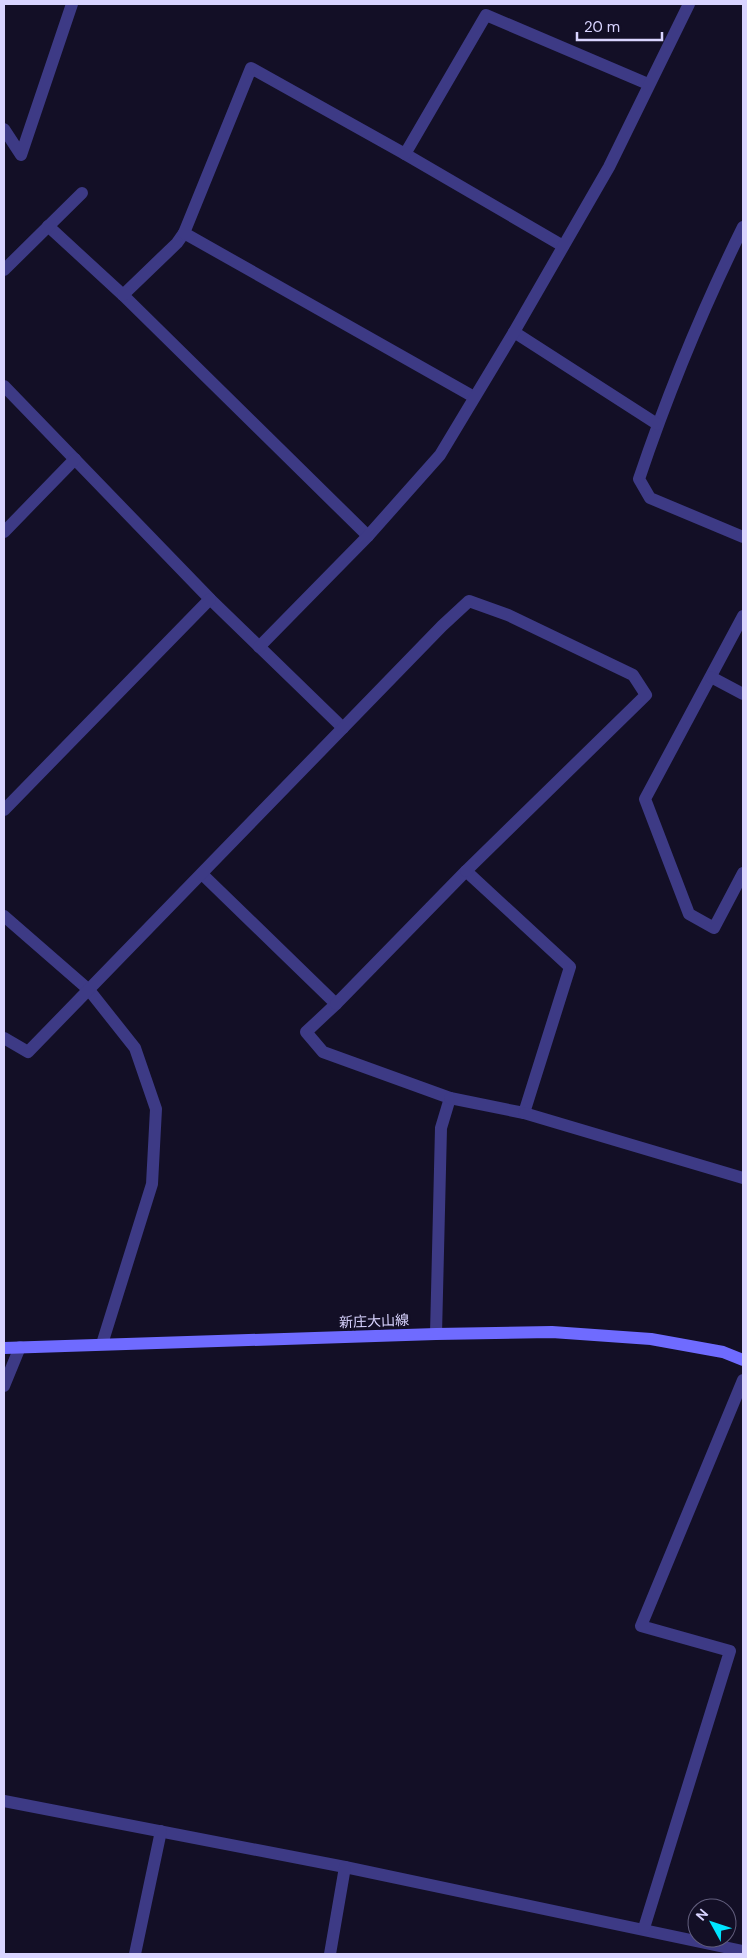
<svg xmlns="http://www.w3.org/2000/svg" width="747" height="1958" font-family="'DM Sans','Noto Sans JP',sans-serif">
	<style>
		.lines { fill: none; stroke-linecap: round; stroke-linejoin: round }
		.street { stroke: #3d3a85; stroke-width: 12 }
		.secondary { stroke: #6f6bff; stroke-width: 12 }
		.labels { text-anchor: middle; stroke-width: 5; stroke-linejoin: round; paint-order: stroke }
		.street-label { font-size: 14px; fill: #d9d4ff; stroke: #130f26 }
	</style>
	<rect width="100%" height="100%" fill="#130f26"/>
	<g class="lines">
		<g class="street">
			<path d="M4,129L21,155L72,4"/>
			<path d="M405,154L563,246"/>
			<path d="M48,226L123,295L368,536"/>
			<path d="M743,227C703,308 668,393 639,479L650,498L743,537"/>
			<path d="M4,270L82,193"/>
			<path d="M123,295L177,243L184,233"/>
			<path d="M514,332L657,424"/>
			<path d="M4,386L210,599L343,728"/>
			<path d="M474,397L184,233L251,68L405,154L486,15L648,84"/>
			<path d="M4,532L75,459"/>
			<path d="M743,616L645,799L689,914L714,928L743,873"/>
			<path d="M259,647L368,536L440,455L514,332L609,167L689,4"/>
			<path d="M711,677L743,694"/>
			<path d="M4,810L210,599"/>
			<path d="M202,874L336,1004L306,1032L323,1052L450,1098L441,1128L436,1334"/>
			<path d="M4,916L89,990L135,1048L156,1109L152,1184L102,1344"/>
			<path d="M336,1004L466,871L570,967L524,1113L450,1098"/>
			<path d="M4,1038L28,1052L442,626L469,601L508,615L633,675L646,695L466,871"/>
			<path d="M524,1113L743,1178"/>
			<path d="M4,1386L20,1347"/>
			<path d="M4,1801L345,1867L743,1951"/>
			<path d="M644,1928L730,1651L641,1626L743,1380"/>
			<path d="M135,1954L161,1831"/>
			<path d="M330,1954L345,1867"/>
		</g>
		<path class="secondary" d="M4,1348L436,1334L552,1332L651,1339L723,1352L743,1360"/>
	</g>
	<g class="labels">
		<g class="street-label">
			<text transform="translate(374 1321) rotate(-2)" y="5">新庄大山線</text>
		</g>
	</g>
	<rect width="747" height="1958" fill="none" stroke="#d9d4ff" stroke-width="10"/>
	<g transform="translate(712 1923) rotate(310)"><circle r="24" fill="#130f26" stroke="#625e7d"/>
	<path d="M0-4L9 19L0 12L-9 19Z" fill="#00e5ff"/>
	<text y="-8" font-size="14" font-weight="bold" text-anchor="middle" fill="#d9d4ff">N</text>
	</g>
	<path d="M577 32v8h85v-8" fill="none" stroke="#d9d4ff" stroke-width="2.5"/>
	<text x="584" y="32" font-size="15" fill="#d9d4ff" stroke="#130f26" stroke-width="4" paint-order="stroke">20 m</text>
</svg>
